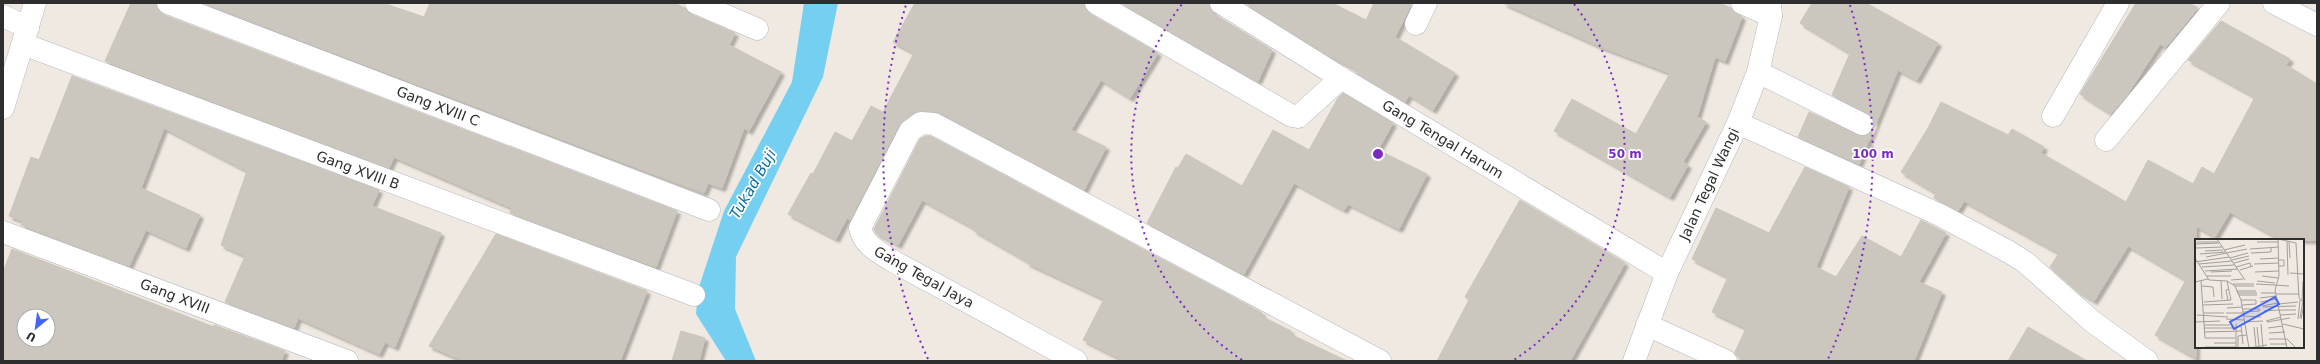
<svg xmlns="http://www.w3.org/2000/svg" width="2320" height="364" font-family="'DejaVu Sans',sans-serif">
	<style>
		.water { fill: #75cff0 }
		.building { fill: #cbc7bf; stroke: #cbc5ba; fill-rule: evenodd; filter: url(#shadow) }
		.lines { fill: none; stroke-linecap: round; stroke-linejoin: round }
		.street-casing { stroke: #b4b7c1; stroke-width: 23 }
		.secondary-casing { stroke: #b4b7c1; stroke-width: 23 }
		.street { stroke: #fff; stroke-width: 22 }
		.secondary { stroke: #fff; stroke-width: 22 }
		.ring { fill: none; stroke: #7b2cbf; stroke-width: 2; stroke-dasharray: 2 4 }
		.labels { text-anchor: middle; stroke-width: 3.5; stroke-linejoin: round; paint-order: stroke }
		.street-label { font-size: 14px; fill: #2e2e2e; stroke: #fff }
		.water-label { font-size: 15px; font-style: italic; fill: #0d6fa3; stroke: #fff }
		.inset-road { fill: none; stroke: #a29e99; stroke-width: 1 }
		.view { fill: #4264fb; fill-opacity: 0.15; stroke: #4264fb; stroke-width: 2 }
		.inset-edge { fill: none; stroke: #2e2e2e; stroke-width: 2 }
		.centre { fill: #7b2cbf; stroke: #fff; stroke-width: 2 }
		.ring-label { font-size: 12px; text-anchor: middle; font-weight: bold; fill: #7b2cbf; stroke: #fff; stroke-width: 3.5; stroke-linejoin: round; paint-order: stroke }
	</style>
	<defs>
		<filter id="shadow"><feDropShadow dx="3.5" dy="3.5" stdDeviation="1" flood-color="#0004"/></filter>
	</defs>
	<rect width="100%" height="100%" fill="#efe9e1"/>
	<path class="water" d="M804,3H838L823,77L736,257L735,309L756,361H726L696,314L698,290L724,211L792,82Z"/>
	<g class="building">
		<path d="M131,3H156L158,11L164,15L677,211L656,267L510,213L512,208L394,157L389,168L105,61Z"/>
		<path d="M203,3H383L424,17L430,3H674L685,8L691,14L735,33L729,45L781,72L749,131L744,128L722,188L708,183L704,193Z"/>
		<path d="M915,3H1084L1085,9L1090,14L1158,53L1130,98L1101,80L1071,130L1106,147L1084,190L940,113L922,111L914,113L899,125L850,220L847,218L836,239L788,214L811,173L813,174L835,132L852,141L871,106L883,112L914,53L893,42Z"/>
		<path d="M1121,3H1209L1214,14L1272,50L1258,81Z"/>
		<path d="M1245,3H1332L1366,20L1374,3H1412L1395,37L1455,73L1433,110L1409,95L1405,102L1353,70L1354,68L1326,54Z"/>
		<path d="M1503,3H1719L1731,8L1742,17L1725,61L1715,57L1697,117L1706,122L1683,162L1688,165L1670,197L1554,131L1572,99L1636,134L1670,73L1599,46Z"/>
		<path d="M1812,3H1866L1938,43L1917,80L1898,70L1859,164L1798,137L1809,112L1862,136L1869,134L1874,124L1873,117L1868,113L1832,95L1850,53L1800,23Z"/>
		<path d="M2136,3H2189L2198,8L2166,47L2160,44L2127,95L2111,114L2080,94Z"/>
		<path d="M2221,21L2290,59L2286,65L2317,84V240H2282L2230,212L2215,237L2196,226V358L2155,335L2186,280L2128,246L2094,301L2076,290L2050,267L2059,253L1964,201L1958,211L1934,198L1936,193L1901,172L1928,128L1941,102L2008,135L2012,129L2044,147L2041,153L2126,202L2148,160L2193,184L2202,167L2214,174L2255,97L2188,60Z"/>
		<path d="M72,76L379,190L372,206L441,233L395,347L385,342L379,354L298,318L294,328L225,302L245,256L221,245L247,171L164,128L141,188L200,215L186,248L146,230L129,266L21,225L23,221L9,216L31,157L39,160Z"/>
		<path d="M1343,93L1393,123L1378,150L1427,174L1399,229L1348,204L1344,210L1294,183L1244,274L1147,223L1176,167L1178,168L1186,154L1242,186L1273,130L1309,150L1338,98Z"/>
		<path d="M925,136H930L1231,296L1262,313L1261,316L1291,331L1290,334L1347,361H1125L1083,340L1104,299L1027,263V261L973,230L974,228L922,200L898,245L876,233L874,229L920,139Z"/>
		<path d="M1805,167L1849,187L1816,267L1836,277L1862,236L1901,257L1921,220L1946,233L1919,282L1942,292L1914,361H1747L1737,356L1735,352L1746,328L1712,312L1728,277L1692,259L1716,208L1769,233Z"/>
		<path d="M1520,200L1625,263L1570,361H1437L1469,300L1465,297Z"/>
		<path d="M496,234L647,291L620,361H464L429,346Z"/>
		<path d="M12,249L214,327V325L285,351L281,361H3V272ZM24,316H48V340H24Z"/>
		<path d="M2028,327L2087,361H2008Z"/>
		<path d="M681,331L705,338L699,361H672Z"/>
	</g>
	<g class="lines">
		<defs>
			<g id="street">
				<path d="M168,3L709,210"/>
				<path d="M696,3L757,29"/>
				<path d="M1096,3L1292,116L1298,117L1341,78"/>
				<path d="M1221,3L1341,78L1667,273"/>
				<path d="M1742,3L1771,16"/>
				<path d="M2274,3L2317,25"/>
				<path d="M3,16L28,28"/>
				<path d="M1416,24L1426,3"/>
				<path d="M23,44L694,295"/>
				<path d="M1758,72L1862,124"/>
				<path d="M2053,116L2118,3"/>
				<path d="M1738,123L1940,215L2009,252L2025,262L2093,322L2147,361"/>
				<path d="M2106,140L2219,3"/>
				<path d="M3,232L347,361"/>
				<path d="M1647,325L1726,361"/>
				<path d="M1076,361L891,260C877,251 864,245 860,228L910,131L921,123L934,124L1380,361"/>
				<path d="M1634,361L1667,273L1738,123L1758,72L1771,16L1770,3"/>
			</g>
			<path id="secondary" d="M3,108L35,3"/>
		</defs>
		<use href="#street" class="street-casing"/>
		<use href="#secondary" class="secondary-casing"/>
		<use href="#street" class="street"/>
		<use href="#secondary" class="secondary"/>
	</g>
	<g class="ring">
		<path d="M1242 360A247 247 0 0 1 1182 4M1574 4A247 247 0 0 1 1514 360"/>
		<path d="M928 359A495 495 0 0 1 906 5M1850 5A495 495 0 0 1 1828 359"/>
	</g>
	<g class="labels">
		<g class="street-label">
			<text transform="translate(438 106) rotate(21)" y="5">Gang XVIII C</text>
			<text transform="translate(1443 139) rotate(31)" y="5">Gang Tengal Harum</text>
			<text transform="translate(358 170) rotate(20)" y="5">Gang XVIII B</text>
			<text transform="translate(1709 184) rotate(-65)" y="5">Jalan Tegal Wangi</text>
			<text transform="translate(924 277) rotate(29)" y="5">Gang Tegal Jaya</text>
			<text transform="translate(175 296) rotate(21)" y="5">Gang XVIII</text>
		</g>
		<g class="water-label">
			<text transform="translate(753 184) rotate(-60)" y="5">Tukad Buji</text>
		</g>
	</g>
	<g transform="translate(2195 239)">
		<rect width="109" height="109" fill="#efe9e1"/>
		<path class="inset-road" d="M22,0L50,41M92,2L93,36M2,3H23M62,3H83M94,3L95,19M0,5L24,4M1,9L27,8M55,10L84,8M29,11L50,6M10,12L28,11M56,14L76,13V8M5,15L30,13M11,18L52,10M0,19L14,41L32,42L40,47L46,61L54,109M35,19L53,14M65,20L84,19M37,21L54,17M0,23L34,18M39,24L54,20M4,25L37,22M59,25L84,24M84,27H89V21H84M7,28L39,26M41,28L55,24L56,28M45,31L58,27M10,32L43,30M16,33L37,32M60,33L84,32M95,34L109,35M12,37H36M67,37L83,39M36,41L48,40M6,42L10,99H40M26,42L27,60M62,42L80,44M0,43L13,40M38,45H59M61,45L80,46M80,46L94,47M7,47L18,48L19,58M40,47H59M41,52H61M42,54H62M66,54H80M81,55H104M44,56H62M65,59L81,57M46,61H61V65L47,66M33,62L31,51L34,50M107,62L108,42M9,63L36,61L32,42M65,63L81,60M83,65L103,63M8,66L38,65M67,67L83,64M68,68L101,67M32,69L47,68M47,70H65L64,72L48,73M84,71H101M69,72L84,71M9,74H29M31,74H48M2,76L33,78M85,76L101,75M49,77L66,78M105,79L108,62M31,80L49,81M103,80L105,61M106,80L109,66M71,82L86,78M0,83L25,82M49,83L68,82M72,83L95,79M66,85L68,109M88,85L109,90M9,86H35M59,88L61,107M62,88L64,107M9,89H41M73,89L88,87M9,93L47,92M74,94L90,93M74,100H92M92,100L101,109M19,104H41M48,105L46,86L50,85M75,105H92M10,108H41M43,108V97L52,96M41,109V85M54,109L72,106M92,109L80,51L84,37L83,0L101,4L104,59L109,63"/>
		<path class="view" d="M80,58L84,65L39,90L35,83Z"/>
		<rect width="109" height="109" class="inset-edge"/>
	</g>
	<circle cx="1378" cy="154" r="6" class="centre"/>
	<g class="ring-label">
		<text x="1625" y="158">50 m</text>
		<text x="1873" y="158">100 m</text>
	</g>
	<rect width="2320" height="364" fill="none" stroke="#2e2e2e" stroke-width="8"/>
	<g transform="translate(36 328) rotate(209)"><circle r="19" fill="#ffffff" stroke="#ababab"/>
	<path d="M0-3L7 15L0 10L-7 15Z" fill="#4264fb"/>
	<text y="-6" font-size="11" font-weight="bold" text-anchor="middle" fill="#2e2e2e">U</text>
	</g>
</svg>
